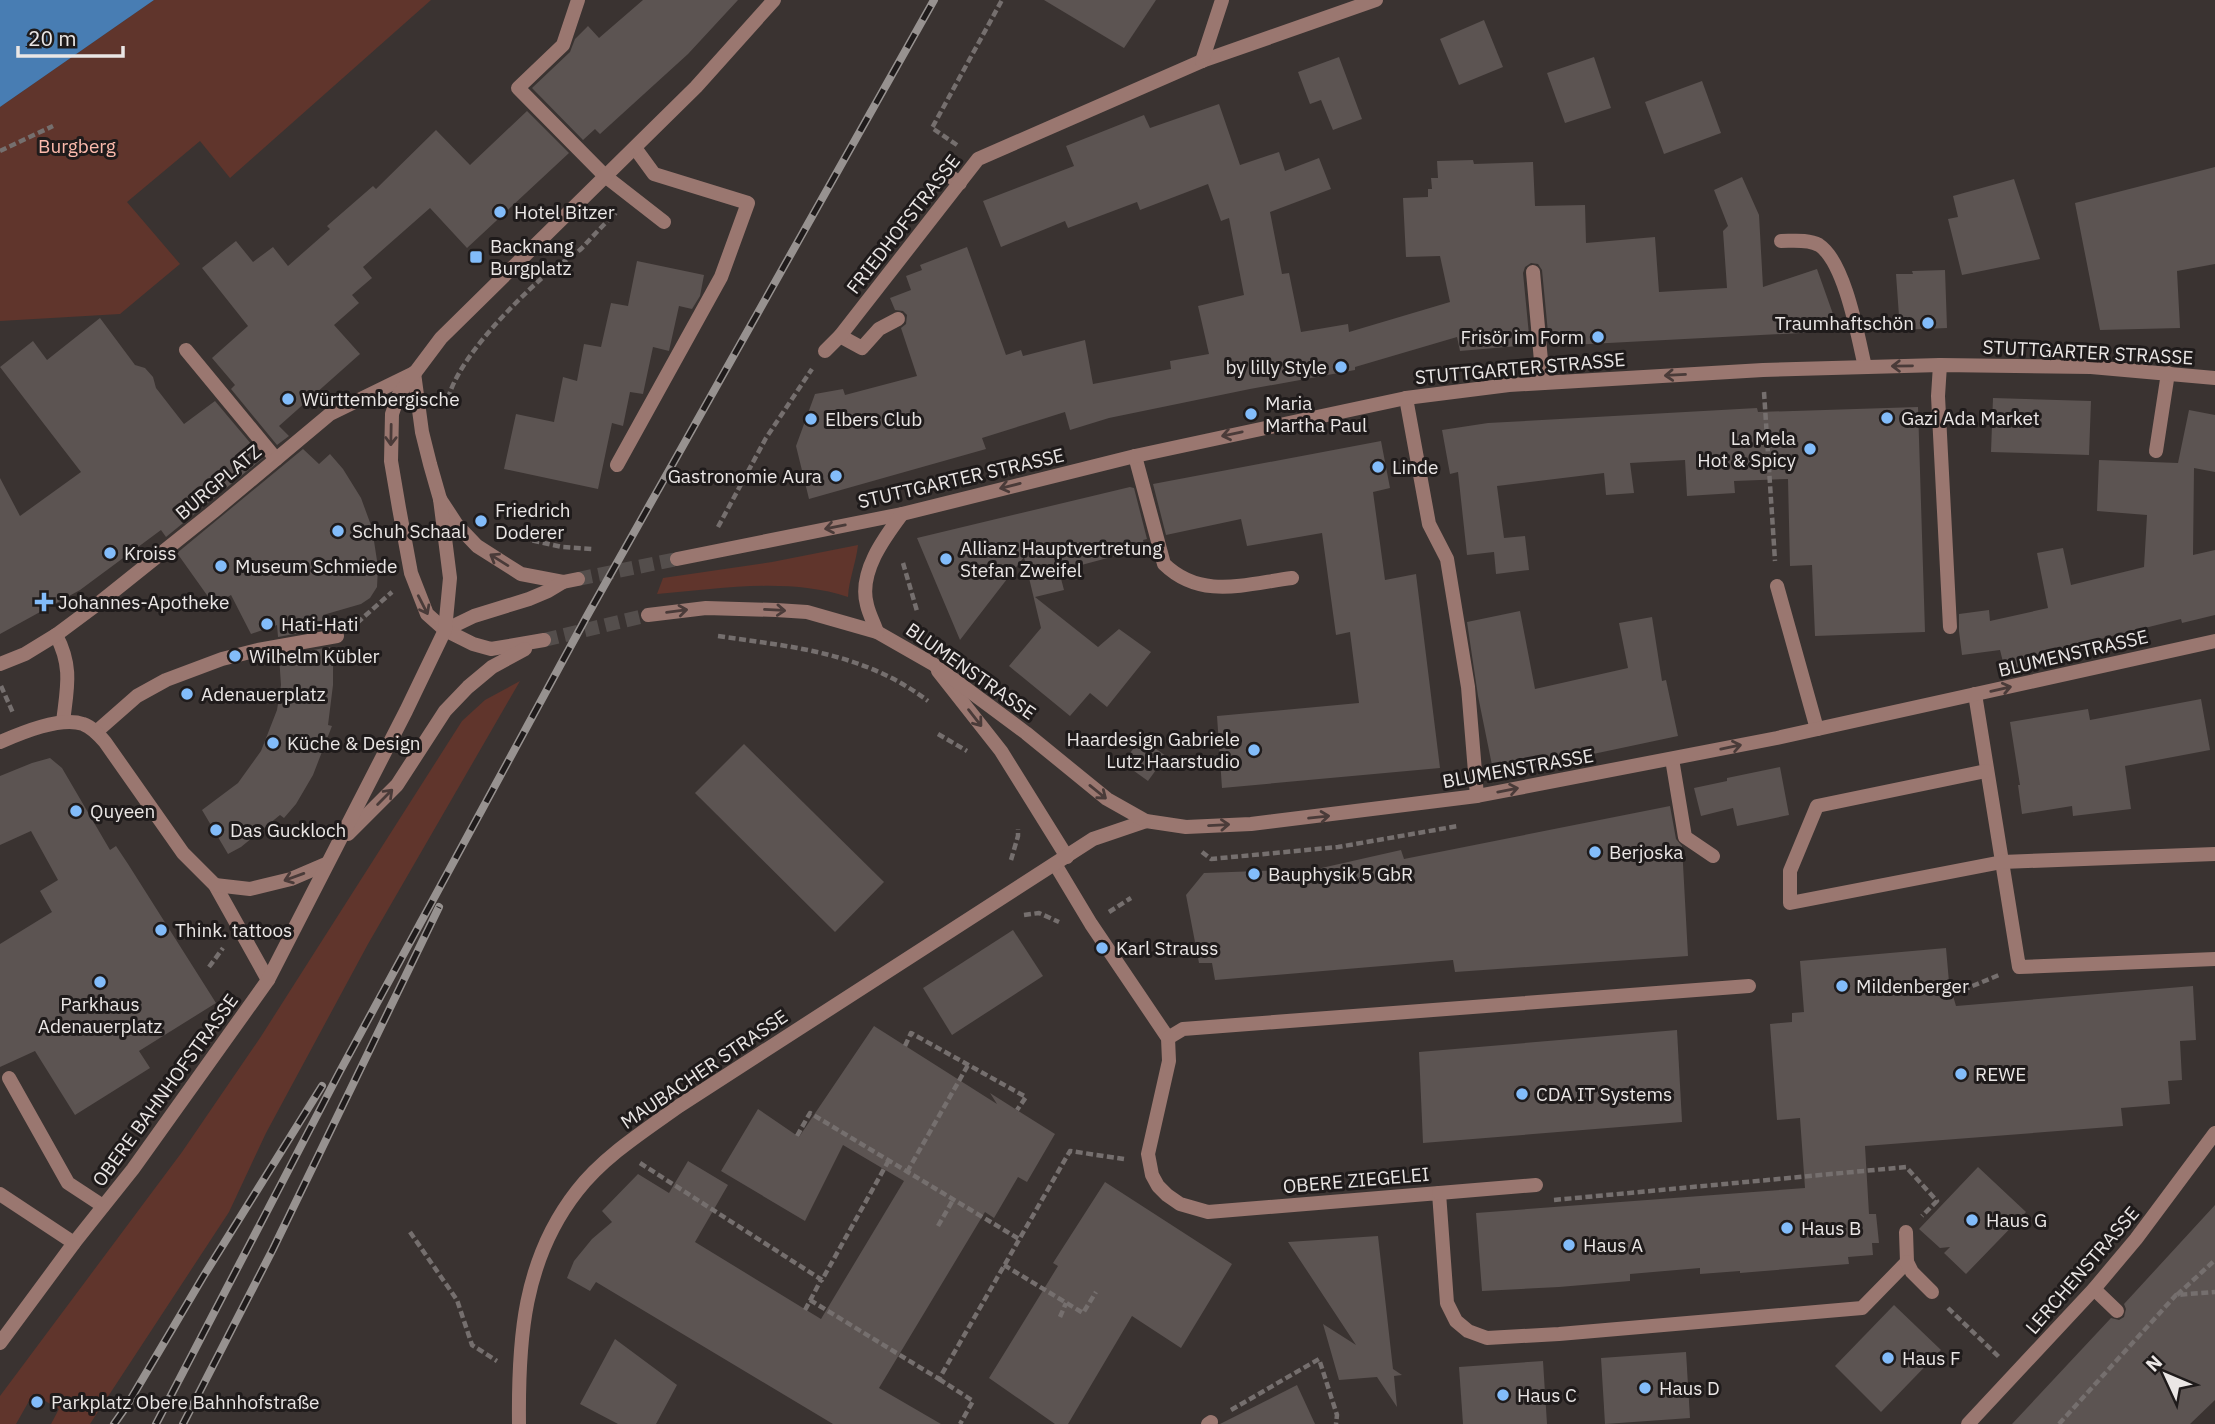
<svg xmlns="http://www.w3.org/2000/svg" width="2215" height="1424" font-family="'IBM Plex Sans',sans-serif">
	<style>
		.green { fill: #60352c }
		.water { fill: #487db3 }
		.building { fill: #5c5452 }
		.lines { fill: none; stroke-linecap: round; stroke-linejoin: round }
		.tertiary-tunnel { stroke: #544e4c; stroke-width: 14; stroke-dasharray: 14 7; stroke-linecap: butt }
		.path { stroke: #756f6e; stroke-width: 4.5; stroke-dasharray: 7 3.5; stroke-linecap: butt }
		.service { stroke: #9a7770; stroke-width: 14 }
		.pedestrian { stroke: #9a7770; stroke-width: 14 }
		.minor { stroke: #9a7770; stroke-width: 14 }
		.tertiary { stroke: #9a7770; stroke-width: 14 }
		.rail-casing { stroke: #979290; stroke-width: 8 }
		.rail { stroke: #1f1b1b; stroke-width: 5; stroke-dasharray: 16; stroke-linecap: butt }
		.oneway { stroke: #4a3b39 }
		.poi-dot { fill: #82bcfa; stroke: #1f1b1b; stroke-width: 2.5 }
		.labels { text-anchor: middle; stroke-width: 6; stroke-linejoin: round; paint-order: stroke }
		.park-label { font-size: 19px; fill: #fcbaac; stroke: #1f1b1b }
		.poi-label { font-size: 19px; fill: #eae6e5; stroke: #1f1b1b; text-anchor: start }
		.street-label { font-size: 19px; fill: #eae6e5; stroke: #1f1b1b }
	</style>
	<rect width="100%" height="100%" fill="#3a3331"/>
	<g class="green">
		<path d="M154,0H431L230,178L200,141L127,202L180,264L120,314L0,321V107Z"/>
		<path d="M858,545C856,563 849,579 848,597C787,577 720,589 657,594L663,578L772,562Z"/>
		<path d="M520,681L368,944L266,1133L229,1212L90,1424H51L59,1409L33,1394L16,1424H0V1396L182,1152L260,1038L462,721L485,700Z"/>
	</g>
	<path class="water" d="M0,0H154L0,107Z"/>
	<g class="building">
		<path d="M643,0H738L688,54L600,134L595,129L583,140L532,88L570,52L575,39L588,26L599,38Z"/>
		<path d="M1044,0H1156L1124,48Z"/>
		<path d="M1484,20L1503,67L1459,85L1440,39Z"/>
		<path d="M1339,57L1362,119L1333,130L1321,100L1310,104L1298,72Z"/>
		<path d="M1594,57L1611,108L1565,123L1547,73Z"/>
		<path d="M1702,81L1721,133L1664,154L1645,102Z"/>
		<path d="M1219,104L1240,165L1279,152L1285,171L1319,158L1331,189L1270,212L1282,274L1289,273L1301,332L1348,324L1349,332L1450,302L1440,256L1406,257L1403,198L1428,197V189H1432L1431,178H1438L1437,161L1473,160L1474,164L1533,162L1535,206L1585,205L1586,243L1655,237L1659,292L1727,288L1723,231L1728,226L1714,190L1742,177L1759,215L1763,287L1817,269L1839,331L1551,346V343H1549L1542,270L1538,264L1531,263L1525,267L1523,273L1530,345L1460,351L1457,337L1355,367V370L1250,389L1109,418L1070,430L1065,412L982,438L986,449L809,499L796,446L815,394L843,389L845,395L917,376L901,328L906,324L907,315L903,311L895,310L890,298L911,290L906,276L922,270L920,265L967,247L1006,355L1021,350L1023,356L1085,340L1093,384L1171,369L1170,361L1209,354L1198,306L1244,295L1229,218L1221,221L1208,184L1140,210L1137,202L1068,228L1065,221L1001,247L983,201L1074,166L1066,146L1144,115L1150,128Z"/>
		<path d="M527,111L569,153L467,248L430,208L363,267L372,278L352,295L359,303L334,325L360,354L279,426L289,436L277,445L231,389L235,385L212,358L248,326L202,268L236,241L253,262L273,247L288,266L330,229L327,226L373,186L376,189L436,130L470,165Z"/>
		<path d="M2215,167V264L2177,271L2180,328L2100,330L2075,203Z"/>
		<path d="M2014,179L2040,259L1962,275L1948,219L1958,217L1953,196Z"/>
		<path d="M637,261L704,275L700,296L692,309L679,306L669,351L653,347L643,394L630,392L623,426L612,423L598,489L504,469L516,414L554,422L563,377L577,381L584,344L601,347L611,303L628,306Z"/>
		<path d="M1945,270L1947,328L1900,330L1896,274H1913L1912,271Z"/>
		<path d="M100,318L135,365L145,368L153,377L156,388L184,424L215,401L263,458L166,537L161,530L80,590L0,634V478L20,516L81,472L0,367L33,341L47,360Z"/>
		<path d="M1993,398L2091,401L2089,455L1991,452Z"/>
		<path d="M1918,407L1925,632L1815,636L1812,565L1790,566L1788,479L1734,481L1735,493L1687,496L1685,460L1630,463L1634,493L1606,495L1604,473L1497,486L1504,538L1525,536L1529,570L1496,574L1494,552L1467,555L1458,472L1450,474L1442,430L1488,423L1757,408L1758,412Z"/>
		<path d="M2189,410L2215,415V472L2194,468L2193,555L2215,550V615L2182,623L2181,619L2052,651L2054,659L2005,670L2000,650L1962,655L1959,631V614L1989,610L1990,621L2048,608L2037,553L2063,548L2071,585L2144,567L2147,515L2097,511L2099,460L2178,463Z"/>
		<path d="M1381,441L1390,488L1373,492L1385,580L1416,574L1440,768L1222,788L1217,716L1359,703L1350,632L1336,635L1322,533L1247,546L1241,519L1166,535L1153,484Z"/>
		<path d="M303,449L319,464L330,454L343,469L361,498L372,528L378,567L377,587L370,598L361,604L323,615L326,628L278,637L277,625L251,634L231,595L214,605L177,553Z"/>
		<path d="M1130,487L1134,488L1147,539L1143,540L1145,548L1059,571L1064,590L1035,597L1098,647L1119,629L1151,652L1107,707L1090,693L1070,716L1009,666L1041,628L1024,557L960,640L917,538Z"/>
		<path d="M1520,611L1535,689L1628,668L1619,623L1652,617L1662,681L1666,680L1678,736L1494,775L1478,696L1467,622Z"/>
		<path d="M330,647L333,665V685L328,725L332,726L313,775L296,804L284,818L280,815L241,847L228,854L202,810L238,783L261,751L277,710L281,685L279,656Z"/>
		<path d="M2201,699L2210,750L2125,766L2131,809L2073,816L2072,806L2022,814L2018,785H2020L2010,722L2088,709L2090,720Z"/>
		<path d="M1141,738L1166,756L1148,781L1123,763Z"/>
		<path d="M744,744L884,882L835,932L695,793Z"/>
		<path d="M50,758L62,768L110,850L116,846L128,864L216,1003L139,1051L150,1068L75,1115L35,1051L0,1067V944L52,912L40,891L58,880L31,831L0,845V776L32,763Z"/>
		<path d="M1780,767L1789,815L1737,826L1733,808L1701,816L1694,788L1727,781V778Z"/>
		<path d="M1670,806L1676,839L1682,846L1688,956L1455,972L1453,960L1215,980L1212,963H1199L1186,895L1204,873L1317,869L1401,850L1404,859Z"/>
		<path d="M1013,930L1043,976L952,1035L923,988Z"/>
		<path d="M1946,948L1949,982L1956,1006L2193,986L2196,1040L2180,1041L2182,1080L2168,1081L2170,1104L2121,1108L2123,1126L1865,1146L1869,1214H1876L1879,1243H1872L1873,1255L1848,1257L1849,1264L1740,1273V1271L1700,1274V1268L1630,1274V1281L1559,1287L1482,1291L1476,1213L1805,1188L1800,1118L1777,1120L1770,1024L1792,1022V1013L1804,1012L1800,961Z"/>
		<path d="M874,1026L997,1104L990,1093L1055,1134L1027,1182L1018,1177L994,1218L985,1212L879,1388L941,1424H833L596,1282L590,1291L567,1278L574,1261L592,1239L612,1222L602,1211L638,1174L669,1193L688,1161L728,1185L695,1242L821,1319L904,1181L843,1145L805,1221L721,1171L758,1109L799,1137Z"/>
		<path d="M1677,1030L1682,1122L1423,1143L1419,1052Z"/>
		<path d="M1978,1167L2026,1212L1966,1274L1944,1253L1950,1247L1940,1248L1919,1229Z"/>
		<path d="M1105,1182L1232,1264L1181,1348L1132,1316L1068,1424H1055L989,1378L1058,1266L1053,1263Z"/>
		<path d="M2215,1205V1400L2190,1424H2012L2111,1318L2119,1320L2124,1317L2126,1309L2124,1304Z"/>
		<path d="M1378,1236L1393,1369L1402,1375L1394,1376L1397,1407L1377,1377L1339,1380L1323,1324L1356,1345L1288,1242Z"/>
		<path d="M1894,1305L1941,1350L1881,1412L1835,1366Z"/>
		<path d="M615,1339L677,1385L656,1424H618L580,1404Z"/>
		<path d="M1686,1352L1690,1418L1605,1424L1601,1358Z"/>
		<path d="M1543,1361L1547,1424H1463L1459,1367Z"/>
		<path d="M1297,1385L1315,1424H1220Z"/>
	</g>
	<g class="lines">
		<g class="tertiary-tunnel">
			<path d="M578,579L677,559"/>
			<path d="M544,640L648,615"/>
		</g>
		<g class="path">
			<path d="M957,145L932,128L1002,0"/>
			<path d="M0,151L53,126"/>
			<path d="M1764,392L1775,561"/>
			<path d="M446,409C450,366 511,306 543,277C555,266 570,259 582,248C593,236 604,224 616,213"/>
			<path d="M718,527L766,438L812,369"/>
			<path d="M512,536L562,547L593,549"/>
			<path d="M903,563L917,611"/>
			<path d="M357,623L392,592"/>
			<path d="M718,636C794,647 865,653 928,701"/>
			<path d="M1,686L13,713"/>
			<path d="M938,734L967,751"/>
			<path d="M1202,852L1211,859L1338,847L1458,826"/>
			<path d="M1011,860L1018,836V829"/>
			<path d="M1109,912L1131,898"/>
			<path d="M1024,915L1039,913L1059,922"/>
			<path d="M209,967L223,948"/>
			<path d="M1953,994L1999,975"/>
			<path d="M905,1046L911,1033L1026,1097L1017,1110"/>
			<path d="M797,1136L810,1113L1019,1239"/>
			<path d="M640,1163L822,1280L889,1160"/>
			<path d="M907,1172L968,1065"/>
			<path d="M1554,1200L1906,1167L1937,1201L1922,1216"/>
			<path d="M938,1226L953,1200"/>
			<path d="M410,1232L457,1300L472,1345L497,1361"/>
			<path d="M1004,1265L1083,1313L1096,1292"/>
			<path d="M2177,1295L2215,1260"/>
			<path d="M810,1300L939,1379L1070,1151L1124,1159"/>
			<path d="M1948,1308L1999,1357"/>
			<path d="M805,1310L821,1280"/>
			<path d="M1060,1317L1066,1303"/>
			<path d="M939,1379L973,1401L960,1424"/>
			<path d="M1231,1410L1319,1359L1337,1415L1336,1424"/>
			<path d="M2059,1424L2176,1295L2215,1292"/>
		</g>
		<g class="service">
			<path d="M578,0L563,45L518,88L605,176L664,222"/>
			<path d="M945,173L960,183"/>
			<path d="M1781,241C1793,241 1808,239 1819,245C1845,262 1858,337 1865,367"/>
			<path d="M1533,272L1543,383"/>
			<path d="M840,336L862,348L879,329L898,319"/>
			<path d="M186,350L276,459"/>
			<path d="M825,351L840,336L978,159L1202,61"/>
			<path d="M1940,365L1938,396L1950,627"/>
			<path d="M1406,398L1429,524L1447,559L1468,687L1477,796"/>
			<path d="M2156,451L2168,373"/>
			<path d="M1135,456L1164,564C1201,600 1245,584 1292,578"/>
			<path d="M617,465L721,277L748,203L654,174L635,148"/>
			<path d="M1777,586L1817,729"/>
			<path d="M1975,694L2019,967L2215,959"/>
			<path d="M1672,759L1685,837L1713,856"/>
			<path d="M1986,771L1817,806L1790,871V903L2002,862L2215,854"/>
			<path d="M1055,864L1091,924L1168,1038L1169,1061L1148,1154L1152,1175L1158,1186L1167,1195L1180,1204L1208,1212L1439,1193L1447,1303L1456,1321L1468,1331L1487,1338L1559,1334L1862,1308L1907,1262L1906,1232"/>
			<path d="M1168,1038L1183,1029L1749,986"/>
			<path d="M9,1078L68,1183L103,1206"/>
			<path d="M0,1194L74,1243"/>
			<path d="M1907,1262L1912,1272L1932,1292"/>
			<path d="M2094,1289L2117,1311"/>
			<path d="M1208,1424L1211,1422"/>
		</g>
		<path class="pedestrian" d="M96,732L137,696L166,680L222,659L258,650L337,636"/>
		<g class="minor">
			<path d="M1202,61L1376,0"/>
			<path d="M1202,61L1222,0"/>
			<path d="M56,635C73,667 67,688 63,722"/>
			<path d="M0,664L25,654L56,635L99,603L214,511L330,414L414,373"/>
			<path d="M938,671L1001,751L1067,857"/>
			<path d="M0,742C21,733 61,716 83,724C92,727 99,735 105,742L183,853L215,885L268,980"/>
			<path d="M215,885L250,889L291,879L326,864"/>
			<path d="M1439,1193L1536,1185"/>
			<path d="M519,1424C518,1340 523,1260 577,1191C603,1157 644,1131 679,1106L1093,839L1146,821"/>
			<path d="M1968,1424L2094,1289L2136,1239L2215,1133"/>
		</g>
		<g class="tertiary">
			<path d="M414,373L422,432L430,464L440,499L457,525L477,546L521,574L563,582"/>
			<path d="M677,559L902,514L1135,456L1406,398L1509,385L1763,370L1940,365L2091,367L2215,378"/>
			<path d="M648,615L706,608L776,610L807,612L877,632L933,664L1026,733L1107,799L1146,821L1186,827L1251,824L1477,796L1777,738L2215,641"/>
			<path d="M445,630L474,616L529,599L548,591L563,582L578,579"/>
			<path d="M877,632C874,623 869,614 867,605C858,573 884,538 902,514"/>
			<path d="M544,640L491,649L473,644L445,630L427,614L411,573L399,508L391,461L392,414L399,394L441,338L696,87L774,0"/>
			<path d="M348,834L397,785L445,711L468,687L492,667L525,649"/>
			<path d="M0,1343L74,1243L133,1169L268,980L406,711L445,630L450,578L440,499"/>
		</g>
		<defs>
			<g id="rail">
				<path d="M114,1424L126,1407L203,1277L322,1086"/>
				<path d="M156,1424L339,1073L587,616L934,0"/>
				<path d="M183,1424L273,1249L439,907"/>
			</g>
		</defs>
		<use href="#rail" class="rail-casing"/>
		<use href="#rail" class="rail"/>
	</g>
	<defs><path id="oneway-shaft" d="M-6 0H5M1.5-3L5.5 0L1.5 3" fill="none" stroke-width="1.6" stroke-linecap="round" stroke-linejoin="round" transform="scale(1.75)"/></defs>
	<g class="oneway">
		<use href="#oneway-shaft" transform="translate(1902 366) rotate(179)"/>
		<use href="#oneway-shaft" transform="translate(1675 375) rotate(177)"/>
		<use href="#oneway-shaft" transform="translate(1232 434) rotate(168)"/>
		<use href="#oneway-shaft" transform="translate(391 435) rotate(91)"/>
		<use href="#oneway-shaft" transform="translate(1010 486) rotate(166)"/>
		<use href="#oneway-shaft" transform="translate(835 527) rotate(169)"/>
		<use href="#oneway-shaft" transform="translate(499 560) rotate(-148)"/>
		<use href="#oneway-shaft" transform="translate(423 605) rotate(63)"/>
		<use href="#oneway-shaft" transform="translate(775 610) rotate(3)"/>
		<use href="#oneway-shaft" transform="translate(677 611) rotate(-7)"/>
		<use href="#oneway-shaft" transform="translate(2001 689) rotate(-13)"/>
		<use href="#oneway-shaft" transform="translate(975 718) rotate(52)"/>
		<use href="#oneway-shaft" transform="translate(1731 747) rotate(-12)"/>
		<use href="#oneway-shaft" transform="translate(1508 790) rotate(-11)"/>
		<use href="#oneway-shaft" transform="translate(1098 792) rotate(39)"/>
		<use href="#oneway-shaft" transform="translate(385 797) rotate(-45)"/>
		<use href="#oneway-shaft" transform="translate(1319 817) rotate(-6)"/>
		<use href="#oneway-shaft" transform="translate(1219 825) rotate(-3)"/>
		<use href="#oneway-shaft" transform="translate(294 877) rotate(160)"/>
	</g>
	<g class="poi-dot">
		<circle cx="500" cy="212" r="7"/>
		<rect x="469" y="250" width="14" height="14" rx="3.5"/>
		<circle cx="1928" cy="323" r="7"/>
		<circle cx="1598" cy="337" r="7"/>
		<circle cx="1341" cy="367" r="7"/>
		<circle cx="288" cy="399" r="7"/>
		<circle cx="1251" cy="414" r="7"/>
		<circle cx="1887" cy="418" r="7"/>
		<circle cx="811" cy="419" r="7"/>
		<circle cx="1810" cy="449" r="7"/>
		<circle cx="1378" cy="467" r="7"/>
		<circle cx="836" cy="476" r="7"/>
		<circle cx="481" cy="521" r="7"/>
		<circle cx="338" cy="531" r="7"/>
		<circle cx="110" cy="553" r="7"/>
		<circle cx="946" cy="559" r="7"/>
		<circle cx="221" cy="566" r="7"/>
		<path d="M40.5 591.5h7v7h7v7h-7v7h-7v-7h-7v-7h7z"/>
		<circle cx="267" cy="624" r="7"/>
		<circle cx="235" cy="656" r="7"/>
		<circle cx="187" cy="694" r="7"/>
		<circle cx="273" cy="743" r="7"/>
		<circle cx="1254" cy="750" r="7"/>
		<circle cx="76" cy="811" r="7"/>
		<circle cx="216" cy="830" r="7"/>
		<circle cx="1595" cy="852" r="7"/>
		<circle cx="1254" cy="874" r="7"/>
		<circle cx="161" cy="930" r="7"/>
		<circle cx="1102" cy="948" r="7"/>
		<circle cx="100" cy="982" r="7"/>
		<circle cx="1842" cy="986" r="7"/>
		<circle cx="1961" cy="1074" r="7"/>
		<circle cx="1522" cy="1094" r="7"/>
		<circle cx="1972" cy="1220" r="7"/>
		<circle cx="1787" cy="1228" r="7"/>
		<circle cx="1569" cy="1245" r="7"/>
		<circle cx="1888" cy="1358" r="7"/>
		<circle cx="1645" cy="1388" r="7"/>
		<circle cx="1503" cy="1395" r="7"/>
		<circle cx="37" cy="1402" r="7"/>
	</g>
	<g class="labels">
		<g class="park-label">
			<text x="77" y="153">Burgberg</text>
		</g>
		<g class="poi-label">
			<text x="514" y="219">Hotel Bitzer</text>
			<text x="490" y="253">Backnang<tspan x="490" dy="22">Burgplatz</tspan></text>
			<text x="1914" y="330" text-anchor="end">Traumhaftschön</text>
			<text x="1584" y="344" text-anchor="end">Frisör im Form</text>
			<text x="1327" y="374" text-anchor="end">by lilly Style</text>
			<text x="302" y="406">Württembergische</text>
			<text x="1265" y="410">Maria<tspan x="1265" dy="22">Martha Paul</tspan></text>
			<text x="1901" y="425">Gazi Ada Market</text>
			<text x="825" y="426">Elbers Club</text>
			<text x="1796" y="445" text-anchor="end">La Mela<tspan x="1796" dy="22">Hot &amp; Spicy</tspan></text>
			<text x="1392" y="474">Linde</text>
			<text x="822" y="483" text-anchor="end">Gastronomie Aura</text>
			<text x="495" y="517">Friedrich<tspan x="495" dy="22">Doderer</tspan></text>
			<text x="352" y="538">Schuh Schaal</text>
			<text x="960" y="555">Allianz Hauptvertretung<tspan x="960" dy="22">Stefan Zweifel</tspan></text>
			<text x="124" y="560">Kroiss</text>
			<text x="235" y="573">Museum Schmiede</text>
			<text x="58" y="609">Johannes-Apotheke</text>
			<text x="281" y="631">Hati-Hati</text>
			<text x="249" y="663">Wilhelm Kübler</text>
			<text x="201" y="701">Adenauerplatz</text>
			<text x="1240" y="746" text-anchor="end">Haardesign Gabriele<tspan x="1240" dy="22">Lutz Haarstudio</tspan></text>
			<text x="287" y="750">Küche &amp; Design</text>
			<text x="90" y="818">Quyeen</text>
			<text x="230" y="837">Das Guckloch</text>
			<text x="1609" y="859">Berjoska</text>
			<text x="1268" y="881">Bauphysik 5 GbR</text>
			<text x="175" y="937">Think. tattoos</text>
			<text x="1116" y="955">Karl Strauss</text>
			<text x="1856" y="993">Mildenberger</text>
			<text x="100" y="1011" text-anchor="middle">Parkhaus<tspan x="100" dy="22">Adenauerplatz</tspan></text>
			<text x="1975" y="1081">REWE</text>
			<text x="1536" y="1101">CDA IT Systems</text>
			<text x="1986" y="1227">Haus G</text>
			<text x="1801" y="1235">Haus B</text>
			<text x="1583" y="1252">Haus A</text>
			<text x="1902" y="1365">Haus F</text>
			<text x="1659" y="1395">Haus D</text>
			<text x="1517" y="1402">Haus C</text>
			<text x="51" y="1409">Parkplatz Obere Bahnhofstraße</text>
		</g>
		<g class="street-label">
			<text transform="translate(903 224) rotate(-52)" y="7">FRIEDHOFSTRASSE</text>
			<text transform="translate(2088 352) rotate(3)" y="7">STUTTGARTER STRASSE</text>
			<text transform="translate(1520 368) rotate(-5)" y="7">STUTTGARTER STRASSE</text>
			<text transform="translate(961 478) rotate(-13)" y="7">STUTTGARTER STRASSE</text>
			<text transform="translate(218 482) rotate(-40)" y="7">BURGPLATZ</text>
			<text transform="translate(2073 653) rotate(-13)" y="7">BLUMENSTRASSE</text>
			<text transform="translate(971 671) rotate(35)" y="7">BLUMENSTRASSE</text>
			<text transform="translate(1518 768) rotate(-10)" y="7">BLUMENSTRASSE</text>
			<text transform="translate(704 1069) rotate(-34)" y="7">MAUBACHER STRASSE</text>
			<text transform="translate(165 1090) rotate(-54)" y="7">OBERE BAHNHOFSTRASSE</text>
			<text transform="translate(1356 1180) rotate(-5)" y="7">OBERE ZIEGELEI</text>
			<text transform="translate(2082 1270) rotate(-49)" y="7">LERCHENSTRASSE</text>
		</g>
	</g>
	<g transform="translate(2166 1375) rotate(314)" stroke="#1f1b1b" stroke-width="5" paint-order="stroke">
	<path d="M0-5L12 26L0 18L-12 26Z" fill="#eae6e5"/>
	<text y="-10" font-size="19" font-weight="bold" text-anchor="middle" fill="#eae6e5">N</text>
	</g>
	<path d="M18 46v10h105v-10" fill="none" stroke="#eae6e5" stroke-width="3.5"/>
	<text x="28" y="46" font-size="21" fill="#eae6e5" stroke="#1f1b1b" stroke-width="5" paint-order="stroke">20 m</text>
</svg>
